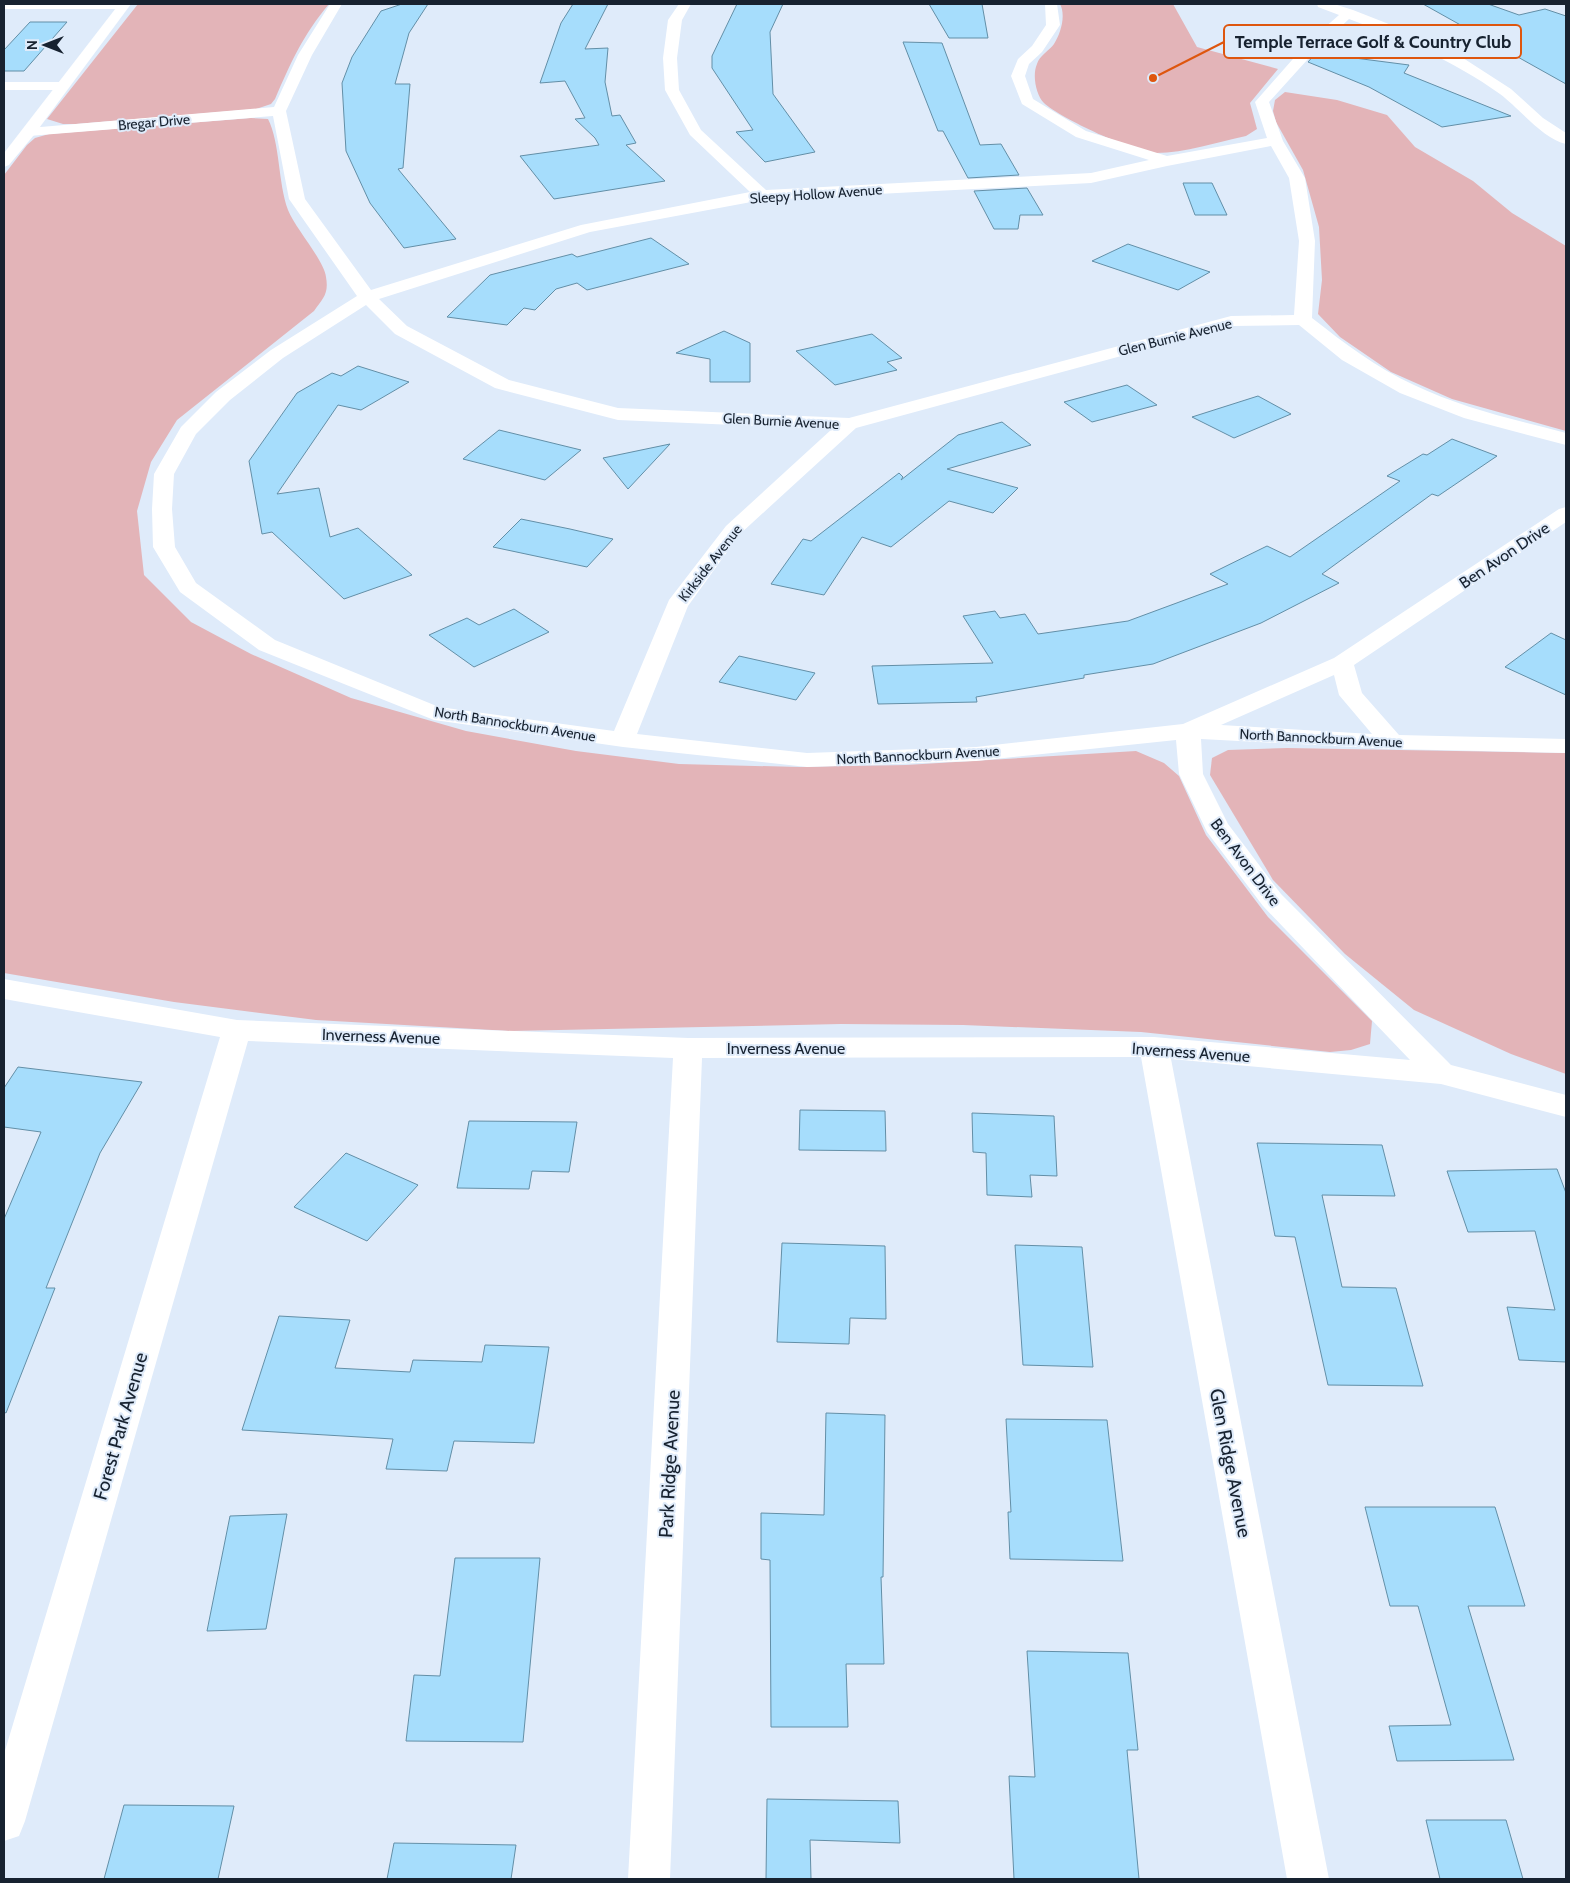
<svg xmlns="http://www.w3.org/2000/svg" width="1570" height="1883" font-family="Cabin,sans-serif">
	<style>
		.green { fill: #e3b4b8 }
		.building { fill: #a6ddfc; stroke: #638fa7 }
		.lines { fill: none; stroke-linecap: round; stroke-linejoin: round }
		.minor { fill: #fff; fill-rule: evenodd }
		.tertiary { fill: #fff; fill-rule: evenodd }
		.labels { text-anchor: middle; stroke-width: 4; stroke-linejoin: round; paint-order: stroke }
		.far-street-label { font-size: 14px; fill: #172230; stroke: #dfebfa }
		.street-label { font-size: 16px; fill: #172230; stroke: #dfebfa }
		.near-street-label { font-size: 19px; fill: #172230; stroke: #dfebfa }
		.leader { fill: none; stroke: #de560e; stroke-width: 2 }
		.callout-dot { fill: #de560e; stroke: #dfebfa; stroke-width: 2 }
		.callout { fill: #dfebfa; stroke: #de560e; stroke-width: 2 }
		.callout-label { font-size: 18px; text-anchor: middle; font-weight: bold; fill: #172230 }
	</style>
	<rect width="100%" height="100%" fill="#dfebfa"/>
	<g class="green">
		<path d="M138,4H329C303,35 291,62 275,99L271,104L256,109L76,124H63L47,119Z"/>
		<path d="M1060,4H1173L1197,47L1278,69L1250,103L1257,129L1246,136C1217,142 1185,153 1156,153C1135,153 1060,118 1044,103C1036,95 1032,75 1037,64C1039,56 1050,50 1054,44C1061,33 1066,15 1060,4Z"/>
		<path d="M1285,92L1337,100L1387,115L1415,147L1473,181L1512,213L1566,246V431L1452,399L1391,372L1340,337L1318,314L1322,280L1319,227L1303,170L1276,122L1273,111L1275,100Z"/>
		<path d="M251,118L268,119C280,142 278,183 288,210C295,228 324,260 326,277C329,294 323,298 314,311L177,420L151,462L137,511L144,575L191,622L251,654L351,698L466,731L576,751L679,764L799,767L906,765L1136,751L1164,763L1179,776L1206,835L1268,917L1372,1021L1370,1044L1351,1050L1330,1052L1141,1032L963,1025L841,1024L510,1031L316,1020L174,1002L4,973V175L27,145L35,138L49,134Z"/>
		<path d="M1287,748L1566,753V1074L1511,1054L1414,1010L1345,954L1273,880L1210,775L1212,758L1228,750Z"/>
	</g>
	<g class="building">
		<path d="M402,4H428L409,33L395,84H410L403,168L398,169L456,239L404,248L370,203L346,151L342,83L352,57L381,11Z"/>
		<path d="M573,4H608L585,49L608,48L605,82L612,116L620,115L636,143L626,145L665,181L554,199L520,156L599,145L595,138L575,119L585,118L565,81L540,83L561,23Z"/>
		<path d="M737,4H783L770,32L773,94L815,152L765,162L736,132L753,130L712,68V56Z"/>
		<path d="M929,4H982L988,38H949Z"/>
		<path d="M1423,4H1488L1519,15L1545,9L1566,16V84Z"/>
		<path d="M30,22H67L24,71H4V50Z"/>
		<path d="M903,42L942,43L980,145L1001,144L1019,175L968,178L943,131H938Z"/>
		<path d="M1316,53L1409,65L1404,73L1511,116L1442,127L1369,87L1308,62Z"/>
		<path d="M1183,183H1212L1227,215H1195Z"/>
		<path d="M1027,188L1043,215H1020L1018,229H994L974,191Z"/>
		<path d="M651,238L689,264L587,290L577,283L556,289L535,310L524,308L507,325L447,317L490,275L572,254L577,257Z"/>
		<path d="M1128,244L1210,272L1178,290L1092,261Z"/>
		<path d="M724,331L750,343V382H710V359L676,353Z"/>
		<path d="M872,334L902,358L887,362L897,370L835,385L796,351Z"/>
		<path d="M358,366L409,382L361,410L338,405L277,494L319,488L330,537L358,528L412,575L344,599L272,532L262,534L249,461L297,393L332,373L341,376Z"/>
		<path d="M1127,385L1157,405L1092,422L1064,402Z"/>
		<path d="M1258,396L1291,414L1234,438L1192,417Z"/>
		<path d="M1002,422L1031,445L947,469L1018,488L993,513L949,501L891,547L862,537L824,595L771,584L803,539L811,541L899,473L903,477L901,480L958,435Z"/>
		<path d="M499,430L581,450L545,480L463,459Z"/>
		<path d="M1452,439L1497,456L1438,496L1432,494L1322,574L1339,583L1261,623L1153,664L1084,675V678L976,697L977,702L878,704L872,666L993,663L963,616L995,611L1000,618L1025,614L1038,634L1128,621L1228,584L1210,574L1267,546L1290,557L1400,481L1387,476L1423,454L1427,455Z"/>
		<path d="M670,444L628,489L603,458Z"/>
		<path d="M521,519L570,529L613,539L587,567L493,547Z"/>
		<path d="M514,609L549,632L474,667L429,635L467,618L479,625Z"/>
		<path d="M1551,633L1566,640V695L1505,667Z"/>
		<path d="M739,656L815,673L796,700L719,682Z"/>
		<path d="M18,1067L142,1082L100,1153L46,1288H55L6,1413L4,1412V1219L41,1132L4,1127V1088Z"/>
		<path d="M800,1110L885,1111L886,1151L799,1150Z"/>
		<path d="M972,1113L1054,1116L1057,1176L1030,1175L1032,1197L987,1195L986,1153L973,1152Z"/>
		<path d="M469,1121L577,1122L569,1172L532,1171L529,1189L457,1188Z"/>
		<path d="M1257,1143L1382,1145L1395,1196L1322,1195L1342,1287L1396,1288L1423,1386L1328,1385L1295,1237L1275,1236Z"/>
		<path d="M346,1153L418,1185L367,1241L294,1207Z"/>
		<path d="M1557,1169L1566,1193V1362L1519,1360L1507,1307L1555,1310L1535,1231L1468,1232L1447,1171Z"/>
		<path d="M782,1243L885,1246L886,1319L850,1318L849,1344L777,1342Z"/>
		<path d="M1015,1245L1082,1247L1093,1367L1023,1365Z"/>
		<path d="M279,1316L350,1320L335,1368L410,1372L413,1360L482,1362L485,1345L549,1347L534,1443L454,1441L447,1471L386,1469L393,1439L242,1430Z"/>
		<path d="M826,1413L885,1415L883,1577H881L884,1664H846L848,1727H771L770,1560L761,1559V1513L824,1515Z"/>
		<path d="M1006,1419L1107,1420L1123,1561L1010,1559L1008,1512H1011Z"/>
		<path d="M1365,1507H1495L1525,1606H1468L1514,1760L1397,1761L1389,1726L1451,1725L1418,1606H1390Z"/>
		<path d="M287,1514L266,1629L207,1631L230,1516Z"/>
		<path d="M455,1558H540L523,1742L406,1741L414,1675L440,1676Z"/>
		<path d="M1027,1651L1128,1653L1138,1750H1127L1139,1879H1014L1009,1776L1035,1777Z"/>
		<path d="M767,1799L898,1801L900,1843L810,1840L811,1879H766Z"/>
		<path d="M124,1805L234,1806L218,1879H104Z"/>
		<path d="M1426,1820H1506L1523,1879H1440Z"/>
		<path d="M394,1843L516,1845L511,1879H387Z"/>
	</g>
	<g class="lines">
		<g class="minor">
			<path d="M4,4H130V5L124,9H4Z"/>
			<path d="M330,4H342L312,55L286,111L305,199L371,290L581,225L750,192L690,135L665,90L663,58L668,20L679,4H691L682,20L677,58L679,90L701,130L766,190L1091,173L1149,160L1076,137L1022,104L1011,76L1018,59L1032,46L1046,25L1045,4H1057L1060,25L1042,52L1029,64L1025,76L1033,99L1086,131L1167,156L1267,138L1255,102L1307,43L1339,15L1318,7L1317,4H1334L1353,10L1404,30L1463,58L1511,89L1543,118L1566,133V144C1543,139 1519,108 1500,94C1454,61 1402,39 1349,19L1317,49L1269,102L1283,141L1305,178L1315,241L1312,318C1344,343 1377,368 1414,385C1462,408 1515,420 1566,433V445L1464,418L1400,393L1342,360L1299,325L1232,326L856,428L740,534L688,606L637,734L807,753L976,747L1183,724L1334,658L1559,509L1566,507V522L1354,665L1362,693L1399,735L1566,739V753L1392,749L1201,739L1203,774L1228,824L1281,894L1451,1065L1566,1095V1117L1441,1084L1171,1059L1329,1879H1287L1141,1057L702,1058L670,1879H628L673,1058L248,1041L25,1821L19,1836L4,1841V1754L220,1037L4,999V979L237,1020L688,1038L1154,1037L1410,1060L1263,906L1207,832L1179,774L1176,740L976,761L807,767L623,747L434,720L259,650L180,592L153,547L152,509L154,474L181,427L216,392L271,350L357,296L289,199L273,116L29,136L24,135L22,132L24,129L29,128L274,107L298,55ZM1271,146L1289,178L1299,241L1294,315L1231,316L849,418L618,408L509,380L407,326L379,299L590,232L762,200L1091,183L1167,166ZM366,305L395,334L495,388L618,420L832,429L726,526L669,600L614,731L439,707L275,640L196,583L175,547L172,509L174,474L196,434L230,400L283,358ZM1334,675L1339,695L1372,734L1221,725Z"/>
			<path d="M4,82H62L67,83L69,86L67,89L62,90H4Z"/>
		</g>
		<path class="tertiary" d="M119,4H131L34,135L9,165L4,167V153Z"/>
	</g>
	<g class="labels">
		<g class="far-street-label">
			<text transform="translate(154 122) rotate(-5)" y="5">Bregar Drive</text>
			<text transform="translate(816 194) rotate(-4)" y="5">Sleepy Hollow Avenue</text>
			<text transform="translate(1175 337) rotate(-14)" y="5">Glen Burnie Avenue</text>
			<text transform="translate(781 421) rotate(3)" y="5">Glen Burnie Avenue</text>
			<text transform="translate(710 563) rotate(-52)" y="5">Kirkside Avenue</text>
			<text transform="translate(515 724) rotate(9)" y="5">North Bannockburn Avenue</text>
			<text transform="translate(1321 738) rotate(3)" y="5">North Bannockburn Avenue</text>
			<text transform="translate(918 755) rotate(-3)" y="5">North Bannockburn Avenue</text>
		</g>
		<g class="street-label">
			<text transform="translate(1504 555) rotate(-34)" y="6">Ben Avon Drive</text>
			<text transform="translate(1246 862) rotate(53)" y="6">Ben Avon Drive</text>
			<text transform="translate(381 1036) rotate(2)" y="6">Inverness Avenue</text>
			<text x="786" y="1054">Inverness Avenue</text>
			<text transform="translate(1191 1052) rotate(4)" y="6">Inverness Avenue</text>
		</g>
		<g class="near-street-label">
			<text transform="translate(120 1426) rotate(-74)" y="7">Forest Park Avenue</text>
			<text transform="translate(1231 1463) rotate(79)" y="7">Glen Ridge Avenue</text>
			<text transform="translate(669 1464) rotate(-87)" y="7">Park Ridge Avenue</text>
		</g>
	</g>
	<path class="leader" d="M1153 78L1224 42"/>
	<circle class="callout-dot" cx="1153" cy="78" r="5"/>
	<rect class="callout" x="1224" y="25" width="297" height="33" rx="5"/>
	<g class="callout-label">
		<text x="1373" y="48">Temple Terrace Golf &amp; Country Club</text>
	</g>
	<rect width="1570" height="1883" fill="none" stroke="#172230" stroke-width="10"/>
	<g transform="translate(45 45) rotate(270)" stroke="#dfebfa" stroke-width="4" paint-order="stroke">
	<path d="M0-4L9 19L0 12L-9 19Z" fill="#172230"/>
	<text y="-8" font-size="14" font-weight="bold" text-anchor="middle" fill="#172230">N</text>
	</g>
</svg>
